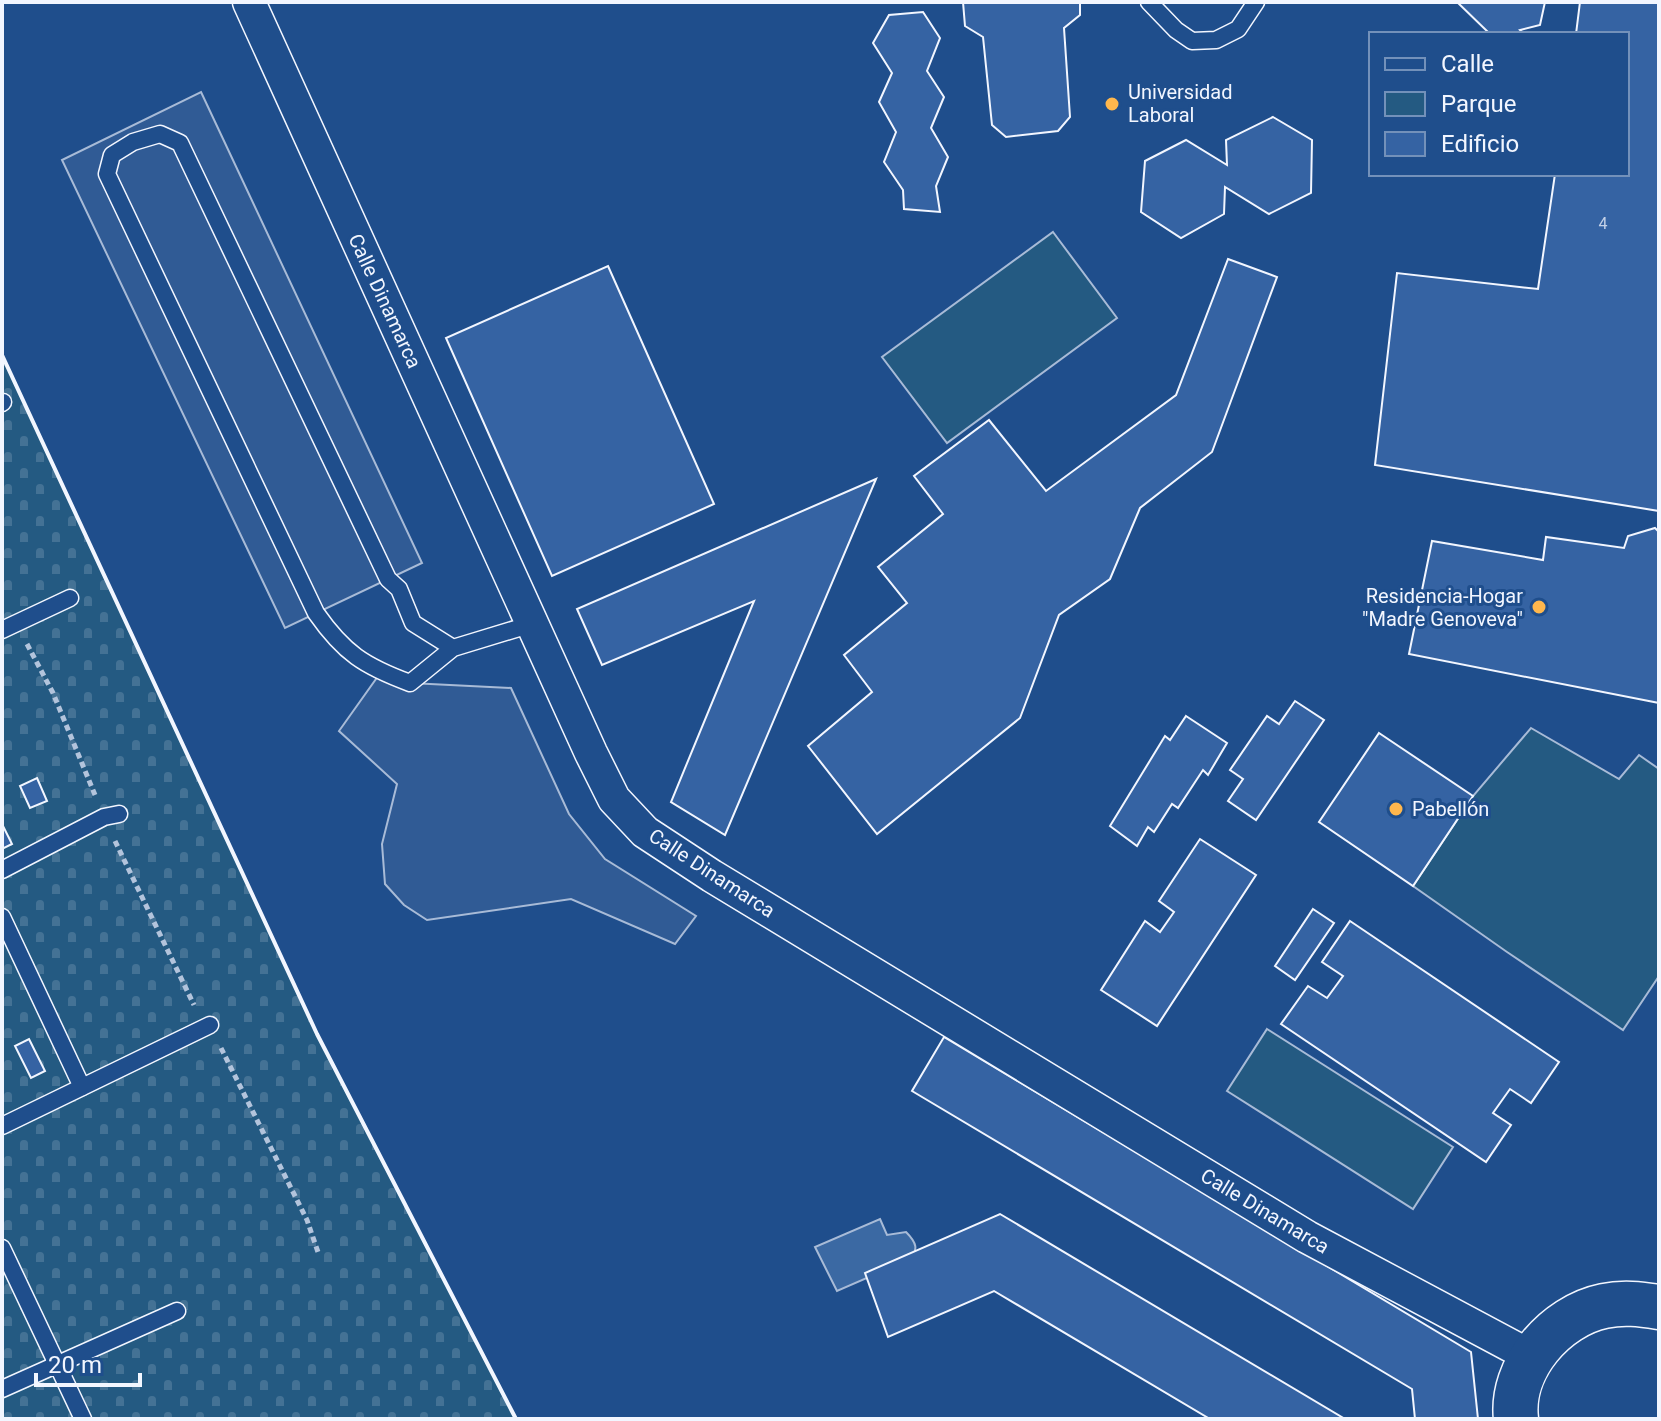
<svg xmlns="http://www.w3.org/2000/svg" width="1661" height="1421" font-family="Roboto,sans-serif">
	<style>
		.cemetery { fill: url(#cemetery-stones); stroke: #a8bbd7; stroke-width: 2 }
		.park { fill: #245a82; stroke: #a8bbd7; stroke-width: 2 }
		.parking { fill: #305b95; stroke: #a8bbd7; stroke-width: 2 }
		.water { fill: #3b69a3; stroke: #a8bbd7; stroke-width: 2 }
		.building { fill: #3563a3; stroke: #f2f6ff; stroke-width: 2 }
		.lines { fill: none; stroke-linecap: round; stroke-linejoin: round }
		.service-casing { stroke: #f2f6ff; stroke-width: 19 }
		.minor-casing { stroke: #f2f6ff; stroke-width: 35 }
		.primary-casing { stroke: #f2f6ff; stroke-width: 47 }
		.path { stroke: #b3c4dc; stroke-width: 5; stroke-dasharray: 6 4; stroke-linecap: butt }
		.service { stroke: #1f4e8c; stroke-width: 16 }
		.minor { stroke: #1f4e8c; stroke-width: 32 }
		.primary { stroke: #1f4e8c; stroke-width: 44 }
		.wall { stroke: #f2f6ff; stroke-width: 4 }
		.poi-dot { fill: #ffb74d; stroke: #1f4e8c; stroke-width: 3 }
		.labels { text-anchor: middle; stroke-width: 6; stroke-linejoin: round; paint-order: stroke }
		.number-label { font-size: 16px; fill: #c3d1e8 }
		.poi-label { font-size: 20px; fill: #f2f6ff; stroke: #1f4e8c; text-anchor: start }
		.street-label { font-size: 20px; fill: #f2f6ff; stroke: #1f4e8c }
	</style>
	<defs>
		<pattern id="cemetery-stones" width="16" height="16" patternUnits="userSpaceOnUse" patternTransform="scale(2)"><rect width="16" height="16" fill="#245a82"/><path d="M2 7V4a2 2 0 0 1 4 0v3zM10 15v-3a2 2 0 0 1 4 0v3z" fill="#447295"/></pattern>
	</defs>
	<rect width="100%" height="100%" fill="#1f4e8c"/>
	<path class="cemetery" d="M2,355L317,1034L516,1419H2Z"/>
	<g class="park">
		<path d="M1053,232L1117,318L947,443L882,357Z"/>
		<path d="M1531,728L1619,779L1639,755L1659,769V976L1623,1030L1507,952L1413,886L1473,796Z"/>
		<path d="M1267,1029L1453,1147L1413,1209L1227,1091Z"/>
	</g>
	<g class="parking">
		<path d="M201,92L422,563L285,628L62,160Z"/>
		<path d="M381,672L410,683L511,688L569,814L605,859L696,916L675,944L571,899L427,920L404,905L385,884L382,844L397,784L339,731Z"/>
	</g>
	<path class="water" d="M880,1219L887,1235L906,1232C916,1242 920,1250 908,1260L837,1291L815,1247Z"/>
	<g class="building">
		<path d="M963,2H1080V15L1064,28L1070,117L1058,131L1006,137L992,125L983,37L965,26Z"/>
		<path d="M1457,2H1545L1540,25L1520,30L1524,34H1490Z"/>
		<path d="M1580,2H1659V511L1375,465L1397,273L1538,289L1555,174H1627V34H1576Z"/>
		<path d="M923,12L940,38L927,71L944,97L931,128L948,157L936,186L940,212L904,209L903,190L884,162L896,132L879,102L892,73L873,43L889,15Z"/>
		<path d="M1273,117L1312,140L1311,193L1269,214L1225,187L1224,214L1181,238L1141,212L1145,161L1186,140L1227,165L1226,140Z"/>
		<path d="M1228,259L1277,277L1212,452L1140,508L1110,579L1059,615L1020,718L877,834L808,746L872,692L844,655L907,603L878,567L943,514L914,476L989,420L1046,491L1176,395Z"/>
		<path d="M608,266L714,504L552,576L446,338Z"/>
		<path d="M876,479L725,835L671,802L754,601L602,665L577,609Z"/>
		<path d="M1655,528L1659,532V703L1409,654L1432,541L1543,560L1546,537L1624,548L1628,536Z"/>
		<path d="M1295,701L1324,720L1256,820L1228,801L1243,779L1230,770L1267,716L1279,724Z"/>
		<path d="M1186,716L1227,743L1208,775L1203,770L1178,808L1172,804L1154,832L1148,827L1137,846L1110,826L1165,736L1170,740Z"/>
		<path d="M1379,733L1473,796L1413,886L1319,822Z"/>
		<path d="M37,778L47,801L30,808L20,786Z"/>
		<path d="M2,824L12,844L2,849Z"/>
		<path d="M1200,839L1256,875L1157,1026L1101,990L1145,921L1160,932L1174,912L1159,901Z"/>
		<path d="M1313,909L1334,923L1295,980L1275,966Z"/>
		<path d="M1350,921L1559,1062L1531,1103L1510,1089L1493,1113L1511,1125L1486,1162L1281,1024L1308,986L1327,998L1343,976L1322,962Z"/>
		<path d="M944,1037L1471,1352L1478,1419H1415L1412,1389L912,1091Z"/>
		<path d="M29,1039L45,1071L31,1078L15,1046Z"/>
		<path d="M1000,1214L1345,1419H1210L994,1291L888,1337L865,1273Z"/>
	</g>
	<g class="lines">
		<defs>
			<g id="service">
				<path d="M1149,2L1176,30L1192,41L1216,40L1238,29L1256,2"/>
				<path d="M2,403L3,402"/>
				<path d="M2,630L70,598"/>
				<path d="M453,648L410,683C364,666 344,653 316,613L107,174L112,155L133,142L160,134L180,143L388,579L399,589L413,623L453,648L532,624"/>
				<path d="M2,870L104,817L119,814"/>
				<path d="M2,917L82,1087"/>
				<path d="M2,1126L210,1025"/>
				<path d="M2,1248L83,1419"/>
				<path d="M2,1389L177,1311"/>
			</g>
			<path id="minor" d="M249,2L591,753L614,799L645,832L712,876L1307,1237L1532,1357"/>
			<path id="primary" d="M1516,1419C1510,1368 1555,1316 1604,1306C1623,1302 1640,1304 1659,1307"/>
		</defs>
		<use href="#service" class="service-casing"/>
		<use href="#minor" class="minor-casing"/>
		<use href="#primary" class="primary-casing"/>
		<g class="path">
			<path d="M27,644L53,693L95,795"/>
			<path d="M115,841L194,1005"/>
			<path d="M221,1048L307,1220L319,1255"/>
		</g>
		<use href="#service" class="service"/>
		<use href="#minor" class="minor"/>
		<use href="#primary" class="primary"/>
		<path class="wall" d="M2,355L317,1034L516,1419"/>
	</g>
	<g class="poi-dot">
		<circle cx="1112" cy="104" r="8"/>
		<circle cx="1539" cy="607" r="8"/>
		<circle cx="1396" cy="809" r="8"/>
	</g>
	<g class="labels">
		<g class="number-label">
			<text x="1603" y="229">4</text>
		</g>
		<g class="poi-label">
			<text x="1128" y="99">Universidad<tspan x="1128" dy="23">Laboral</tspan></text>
			<text x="1523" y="603" text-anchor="end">Residencia-Hogar<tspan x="1523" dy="23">"Madre Genoveva"</tspan></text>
			<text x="1412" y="816">Pabellón</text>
		</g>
		<g class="street-label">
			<text transform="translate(385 301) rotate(65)" y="7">Calle Dinamarca</text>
			<text transform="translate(712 873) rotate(33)" y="7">Calle Dinamarca</text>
			<text transform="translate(1265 1211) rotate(31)" y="7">Calle Dinamarca</text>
		</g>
	</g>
	<rect width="1661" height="1421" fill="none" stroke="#f2f6ff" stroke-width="8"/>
	<rect x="1369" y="32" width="260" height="144" fill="#1f4e8c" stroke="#7391ba" stroke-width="2"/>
	<rect x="1385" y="58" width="40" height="12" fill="#1f4e8c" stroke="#7391ba" stroke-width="2"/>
	<text x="1441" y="72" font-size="24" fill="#f2f6ff">Calle</text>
	<rect x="1385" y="92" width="40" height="24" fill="#245a82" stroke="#7391ba" stroke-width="2"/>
	<text x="1441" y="112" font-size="24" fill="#f2f6ff">Parque</text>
	<rect x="1385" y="132" width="40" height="24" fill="#3563a3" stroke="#7391ba" stroke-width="2"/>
	<text x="1441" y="152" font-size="24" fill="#f2f6ff">Edificio</text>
	<path d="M36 1373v12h104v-12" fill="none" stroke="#f2f6ff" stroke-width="4"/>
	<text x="48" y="1373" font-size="24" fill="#f2f6ff" stroke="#1f4e8c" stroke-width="6" paint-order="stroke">20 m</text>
</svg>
